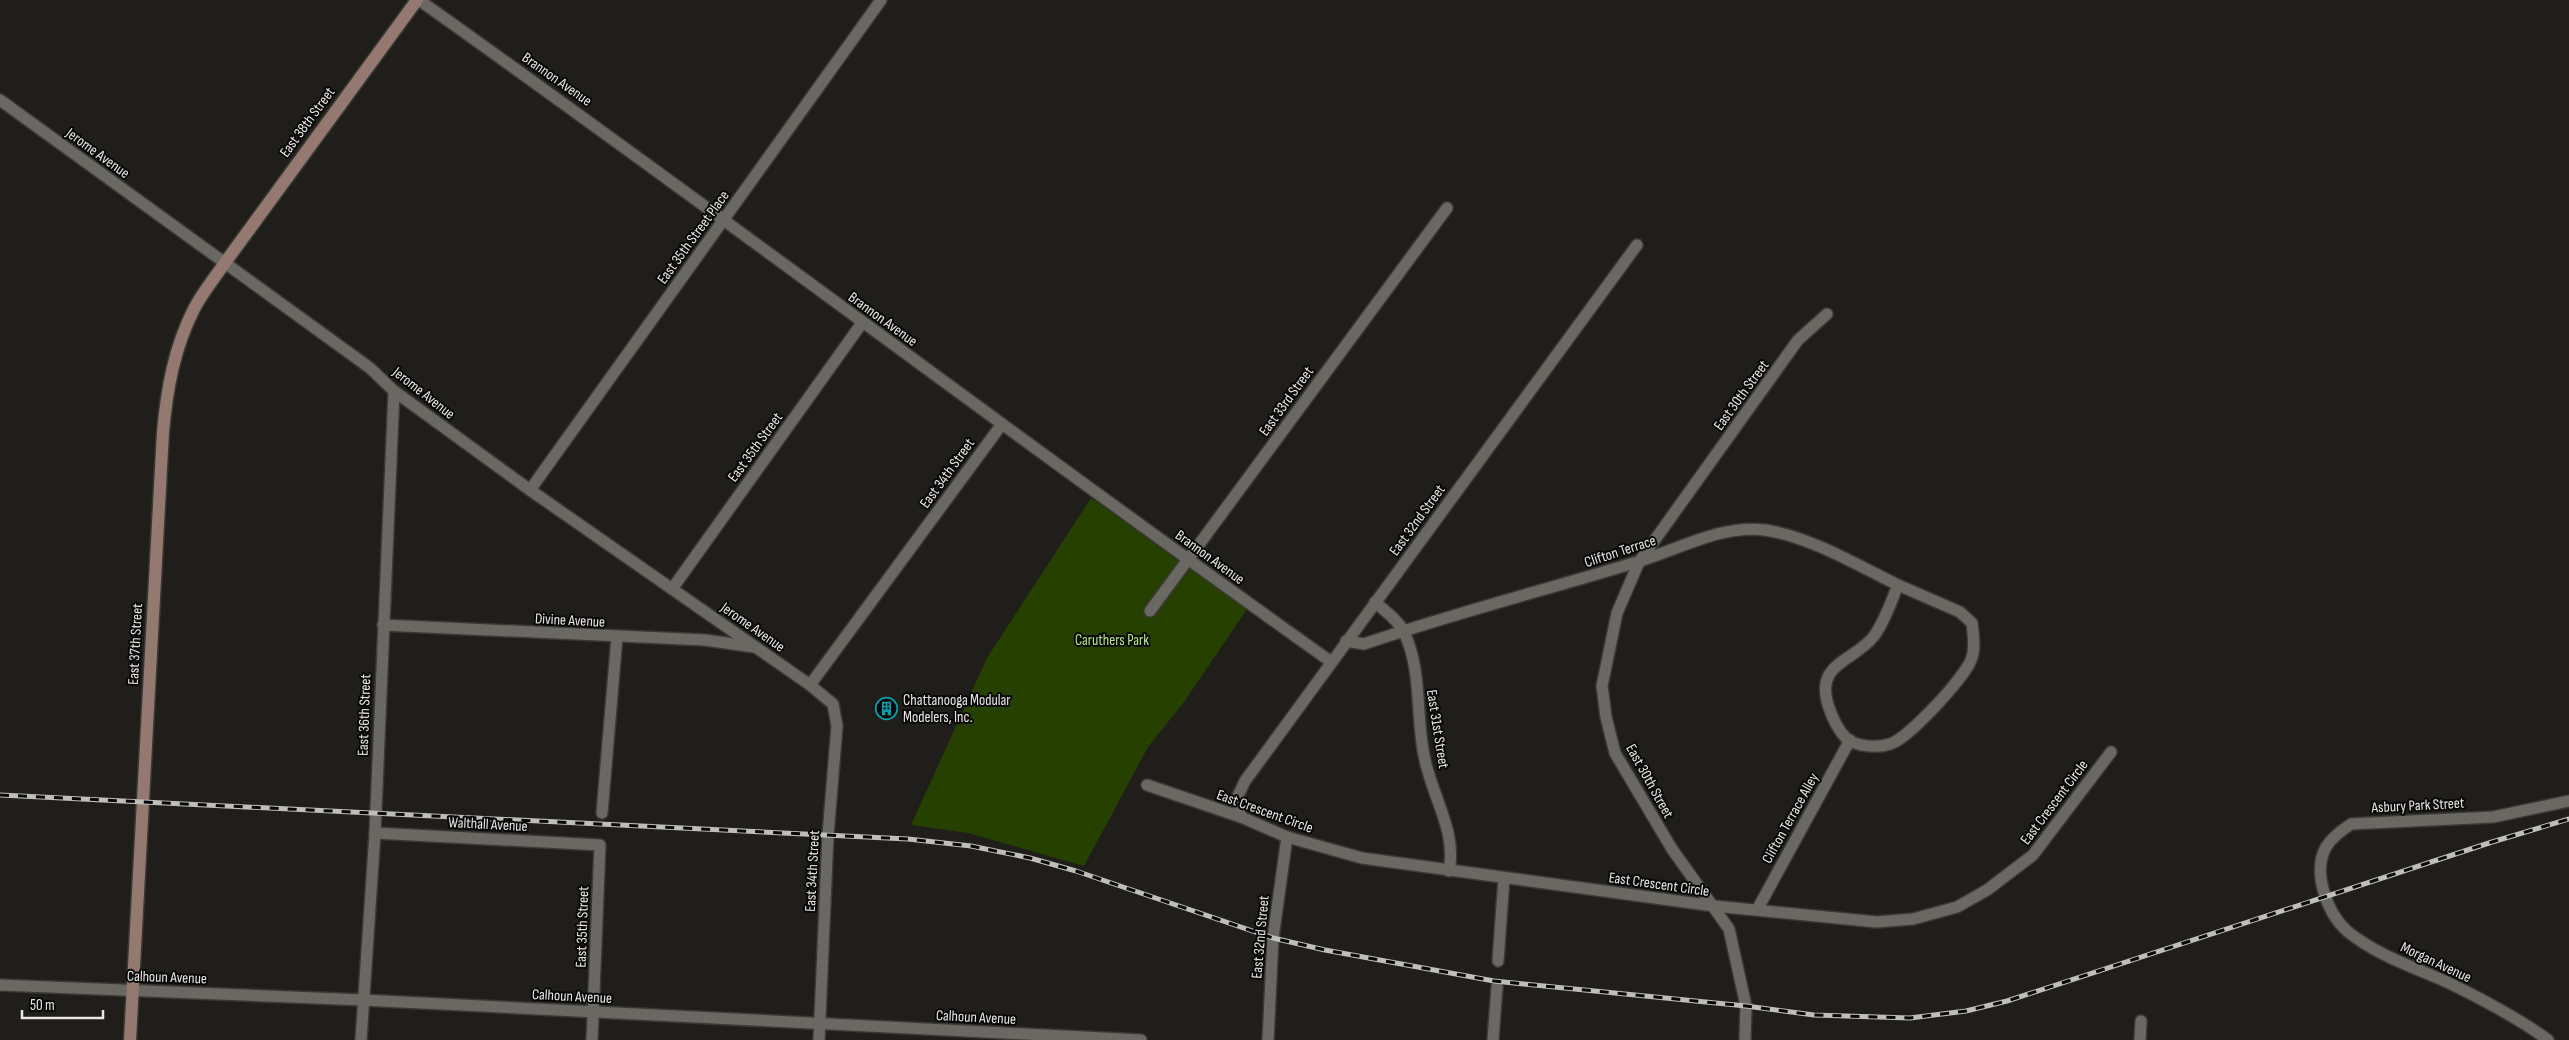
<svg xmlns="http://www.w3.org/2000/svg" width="2569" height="1040" font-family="'Sofia Sans Condensed',sans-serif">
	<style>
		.green { fill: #264000 }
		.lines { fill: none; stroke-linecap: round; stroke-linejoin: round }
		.street-casing { stroke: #3b3936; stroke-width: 14 }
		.secondary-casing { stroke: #3b3936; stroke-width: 15 }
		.street { stroke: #6a6862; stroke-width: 11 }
		.secondary { stroke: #93796f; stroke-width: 12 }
		.rail-casing { stroke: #c0bebb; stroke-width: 5 }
		.rail { stroke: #090807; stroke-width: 3; stroke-dasharray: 9; stroke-linecap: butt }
		.labels { text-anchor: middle; stroke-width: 4; stroke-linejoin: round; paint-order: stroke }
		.street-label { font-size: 15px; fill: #eae8e5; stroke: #090807 }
		.park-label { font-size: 15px; fill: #b5e885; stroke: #090807 }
		.poi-label { font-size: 15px; fill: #eae8e5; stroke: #090807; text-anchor: start }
	</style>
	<rect width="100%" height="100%" fill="#201e1a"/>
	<path class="green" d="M1091,498L1247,609L1184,702L1148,747L1084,866L968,833L911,825L987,658Z"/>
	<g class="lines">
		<defs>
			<g id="street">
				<path d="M419,0C725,217 1024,444 1330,661"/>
				<path d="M0,100L370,368L394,391L530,490L810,685L833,704L837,726L828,835L819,1040"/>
				<path d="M530,490L881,0"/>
				<path d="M1898,585L1960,612L1972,623C1973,634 1976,649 1971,660C1964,678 1908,739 1890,744C1878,748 1856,747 1846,738C1837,729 1832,717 1828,705C1815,662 1854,662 1874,636C1885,621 1891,602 1898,585Z"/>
				<path d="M672,589L862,323"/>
				<path d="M1375,602C1385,611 1398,620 1404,632C1423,672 1415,718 1425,760C1433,798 1457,832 1449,871"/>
				<path d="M1150,611L1447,208"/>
				<path d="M383,625L705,640L754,647"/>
				<path d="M1346,641L1364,644C1454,613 1546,590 1637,562C1677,550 1722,524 1765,530C1811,537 1857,565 1898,585"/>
				<path d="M810,685L1002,424"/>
				<path d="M1147,785L1241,817L1287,837L1362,858L1714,906L1877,922L1913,919L1957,907L1987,890L2033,855L2111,752"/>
				<path d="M602,813L617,637"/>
				<path d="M1241,817L1237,798L1245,781L1637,245"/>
				<path d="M375,833L600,845L592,1040"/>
				<path d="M1757,910L1850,740"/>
				<path d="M1498,961L1504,878"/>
				<path d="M0,985L363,1000L1141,1040"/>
				<path d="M361,1040L375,833L394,391"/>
				<path d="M1268,1040L1273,938L1287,837"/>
				<path d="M1493,1040L1497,987"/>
				<path d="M1745,1040L1746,1006L1729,929L1672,849L1615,753L1606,717L1602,686L1617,613L1639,562L1798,340L1827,314"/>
				<path d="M2140,1040L2141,1021"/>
				<path d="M2548,1040C2520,1019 2471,993 2438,978C2407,965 2374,953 2347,931C2327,913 2312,872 2326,847C2332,837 2342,830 2351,824L2493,817L2569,801"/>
			</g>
			<path id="secondary" d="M130,1040L163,432C167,389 174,348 194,309C202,293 214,279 224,264L417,0"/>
		</defs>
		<use href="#street" class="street-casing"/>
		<use href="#secondary" class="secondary-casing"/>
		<use href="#street" class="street"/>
		<use href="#secondary" class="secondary"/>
		<defs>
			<path id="rail" d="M0,795L908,839L971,846L1030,858L1076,871L1273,938L1325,950L1494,981L1746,1006L1814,1015L1910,1018L1966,1011L2007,1001L2492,842L2569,819"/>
		</defs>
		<use href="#rail" class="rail-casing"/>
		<use href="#rail" class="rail"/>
	</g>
	<defs>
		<symbol id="building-ring" viewBox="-11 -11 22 22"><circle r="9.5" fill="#090807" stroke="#0f9aa8" stroke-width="1.5"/><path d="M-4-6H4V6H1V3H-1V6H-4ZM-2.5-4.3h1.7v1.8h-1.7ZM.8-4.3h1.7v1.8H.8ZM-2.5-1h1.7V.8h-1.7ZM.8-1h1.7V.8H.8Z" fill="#0f9aa8"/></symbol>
	</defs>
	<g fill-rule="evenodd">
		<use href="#building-ring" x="874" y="696" width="25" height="25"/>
	</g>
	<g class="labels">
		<g class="street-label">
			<text transform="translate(557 79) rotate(35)" y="5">Brannon Avenue</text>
			<text transform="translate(307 122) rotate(-54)" y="5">East 38th Street</text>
			<text transform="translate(98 153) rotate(36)" y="5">Jerome Avenue</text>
			<text transform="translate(693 237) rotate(-54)" y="5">East 35th Street Place</text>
			<text transform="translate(883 319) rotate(36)" y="5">Brannon Avenue</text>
			<text transform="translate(424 393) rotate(38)" y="5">Jerome Avenue</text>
			<text transform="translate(1741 395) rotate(-54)" y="5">East 30th Street</text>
			<text transform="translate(1286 401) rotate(-54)" y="5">East 33rd Street</text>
			<text transform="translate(755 447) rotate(-54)" y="5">East 35th Street</text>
			<text transform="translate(947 473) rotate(-54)" y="5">East 34th Street</text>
			<text transform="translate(1417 520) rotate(-54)" y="5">East 32nd Street</text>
			<text transform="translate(1620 551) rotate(-18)" y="5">Clifton Terrace</text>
			<text transform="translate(1210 557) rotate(36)" y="5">Brannon Avenue</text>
			<text transform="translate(570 620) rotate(3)" y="5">Divine Avenue</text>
			<text transform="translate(753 627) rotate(35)" y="5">Jerome Avenue</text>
			<text transform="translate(135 644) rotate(-87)" y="5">East 37th Street</text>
			<text transform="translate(364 715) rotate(-88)" y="5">East 36th Street</text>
			<text transform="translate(1438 729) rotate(81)" y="5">East 31st Street</text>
			<text transform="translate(1650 781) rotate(61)" y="5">East 30th Street</text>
			<text transform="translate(2054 802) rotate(-53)" y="5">East Crescent Circle</text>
			<text transform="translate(2418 805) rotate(-3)" y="5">Asbury Park Street</text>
			<text transform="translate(1265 811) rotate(20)" y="5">East Crescent Circle</text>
			<text transform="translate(1790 818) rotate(-61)" y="5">Clifton Terrace Alley</text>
			<text transform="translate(488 824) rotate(3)" y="5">Walthall Avenue</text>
			<text transform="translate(812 871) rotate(-87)" y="5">East 34th Street</text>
			<text transform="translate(1659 884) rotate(8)" y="5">East Crescent Circle</text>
			<text transform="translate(582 927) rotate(-88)" y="5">East 35th Street</text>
			<text transform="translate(1260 937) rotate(-85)" y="5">East 32nd Street</text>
			<text transform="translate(2436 962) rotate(25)" y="5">Morgan Avenue</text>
			<text transform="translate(167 977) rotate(2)" y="5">Calhoun Avenue</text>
			<text transform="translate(572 996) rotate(3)" y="5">Calhoun Avenue</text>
			<text transform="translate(976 1017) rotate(3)" y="5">Calhoun Avenue</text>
		</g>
		<g class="park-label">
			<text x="1112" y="645">Caruthers Park</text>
		</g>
		<g class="poi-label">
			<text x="903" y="705">Chattanooga Modular<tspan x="903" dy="17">Modelers, Inc.</tspan></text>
		</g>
	</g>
	<path d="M22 1010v8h81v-8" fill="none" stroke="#eae8e5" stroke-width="2.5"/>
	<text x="30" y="1010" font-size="15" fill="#eae8e5" stroke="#090807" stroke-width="4" paint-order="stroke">50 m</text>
</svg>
